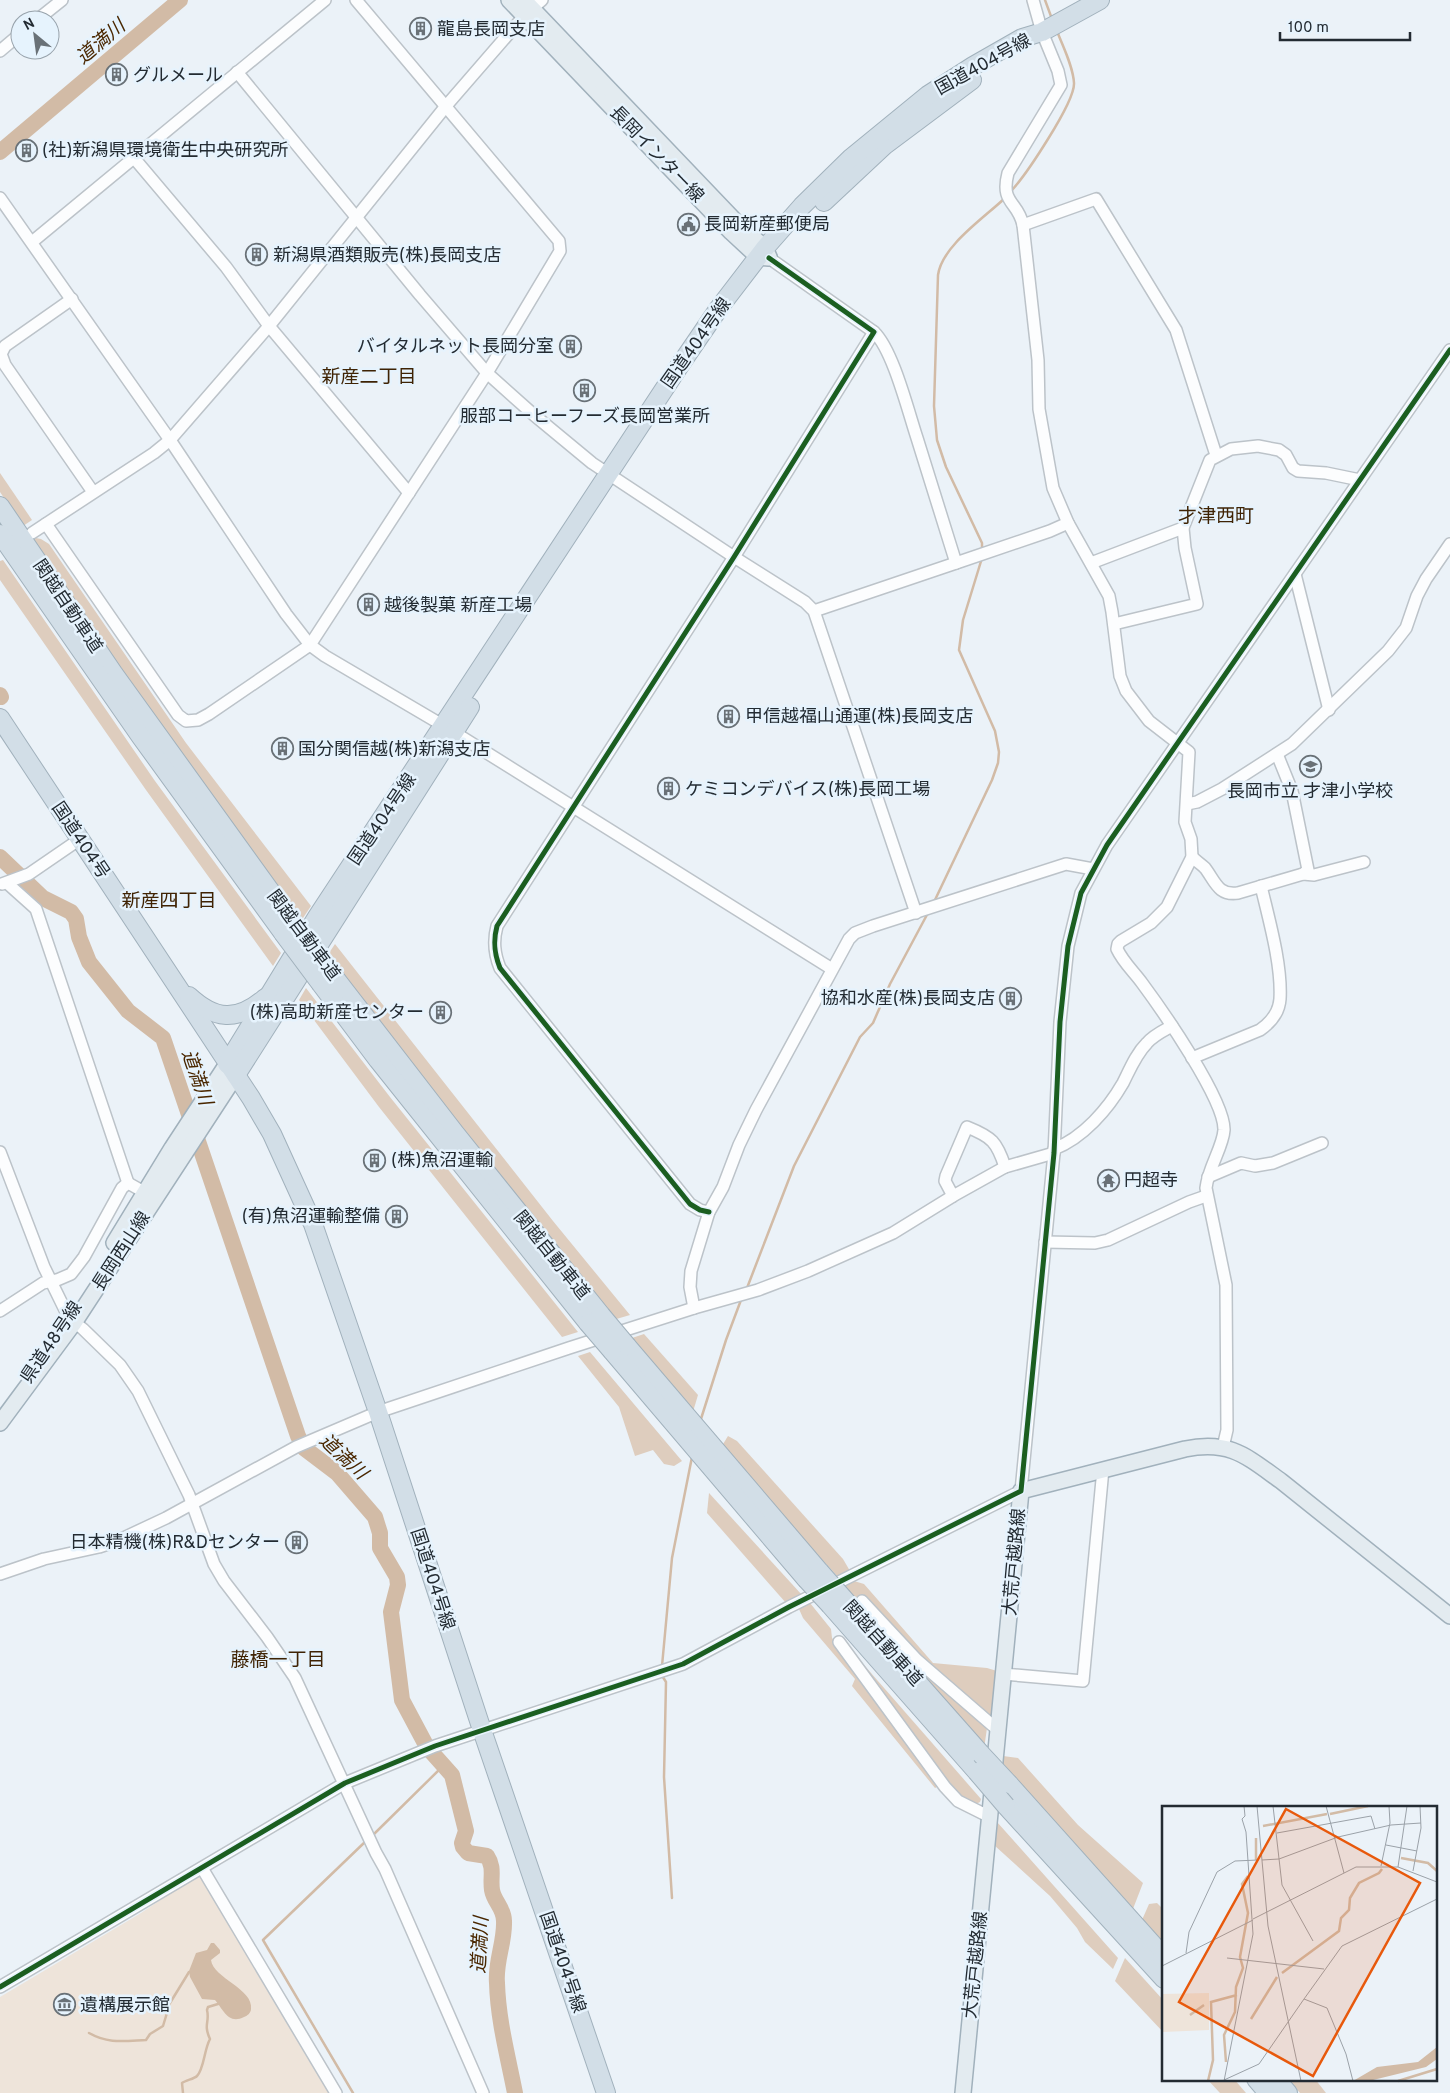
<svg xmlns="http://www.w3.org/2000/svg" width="1450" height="2093" font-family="Overpass,'Noto Sans JP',sans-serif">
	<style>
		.green { fill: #eee4da }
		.forest { fill: #decdbe }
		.water { fill: #d2bba6 }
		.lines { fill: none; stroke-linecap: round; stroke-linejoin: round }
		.stream { stroke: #d2bba6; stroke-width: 2.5 }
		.river { stroke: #d2bba6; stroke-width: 16 }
		.minor-casing { stroke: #bcc3c9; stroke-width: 14 }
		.major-casing { stroke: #a1b1bc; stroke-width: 18 }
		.highway-casing { stroke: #a1b1bc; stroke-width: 20 }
		.minor { stroke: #fcfdfe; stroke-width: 11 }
		.major { stroke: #e3ebf0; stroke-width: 15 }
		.highway { stroke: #d2dee7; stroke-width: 18 }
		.highway-bridge-casing { stroke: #a1b1bc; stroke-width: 20; stroke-linecap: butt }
		.highway-bridge { stroke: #d2dee7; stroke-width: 18 }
		.cycleway-casing { stroke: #e6f3fd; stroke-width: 8 }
		.cycleway { stroke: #1b5e20; stroke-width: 5 }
		.labels { text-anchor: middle; stroke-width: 5; stroke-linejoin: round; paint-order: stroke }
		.poi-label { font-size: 18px; fill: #232b32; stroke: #e6f3fd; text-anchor: start }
		.street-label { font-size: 18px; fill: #232b32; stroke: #e6f3fd }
		.water-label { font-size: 19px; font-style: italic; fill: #4a2700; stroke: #e6f3fd }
		.neighbourhood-label { font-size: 19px; fill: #3f2304; stroke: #e6f3fd }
		.inset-river { fill: none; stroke: #d2bba6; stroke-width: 2.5 }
		.inset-road { fill: none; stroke: #9ba2a9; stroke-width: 1 }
		.view { fill: #e8590c; fill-opacity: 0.15; stroke: #e8590c; stroke-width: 2.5 }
		.inset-edge { fill: none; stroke: #232b32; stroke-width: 2.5 }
	</style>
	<rect width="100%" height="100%" fill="#ebf2f8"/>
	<path class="green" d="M196,1876H201L329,2093H0V1997L141,1913Z"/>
	<g class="forest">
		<path d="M0,473L32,520L23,526L0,492Z"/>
		<path d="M36,538L41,539L49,544L186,743L311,906L301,921L146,707L33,540Z"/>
		<path d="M3,560L155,781L281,953L273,966L146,790L0,580V561Z"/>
		<path d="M335,944L553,1221L630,1315L613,1320L541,1230L327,956Z"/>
		<path d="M306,988L390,1097L578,1332L562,1337L379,1107L299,1000Z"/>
		<path d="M644,1334L698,1395L692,1415L629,1339Z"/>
		<path d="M590,1352L682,1461L674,1466L664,1464L653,1450L635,1456L619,1407L578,1356Z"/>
		<path d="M728,1436L737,1441L843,1559L850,1571L839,1578L720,1449Z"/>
		<path d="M709,1493L802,1595L786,1603L707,1513Z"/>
		<path d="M854,1581L864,1584L933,1663L987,1668L997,1671L993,1716L985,1715L858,1605L844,1587Z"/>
		<path d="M810,1603L831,1629L832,1638L937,1787L935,1788L852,1686L855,1679L803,1618L799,1609Z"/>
		<path d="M882,1634L987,1728L984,1749Z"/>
		<path d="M857,1657L981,1799L980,1802L976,1804L957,1796Z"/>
		<path d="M1003,1756L1018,1758L1078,1825L1143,1883L1131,1914L1001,1769Z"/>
		<path d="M997,1822L1118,1958L1113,1969L1085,1942L1077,1928L1050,1896L994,1845Z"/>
		<path d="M1157,1903L1164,1910V1944L1142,1920L1149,1904Z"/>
		<path d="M1125,1958L1164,2001V2033L1115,1981Z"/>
		<path d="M1207,2079H1234L1246,2093H1220Z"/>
		<path d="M1288,2079H1315L1326,2093H1300Z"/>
	</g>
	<path class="water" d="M211,1943H214L220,1950V1953L211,1960C213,1978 254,1989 251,2009C251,2013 247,2016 244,2017C228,2025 223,2009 215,2000L202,1999L190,1977L189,1971L196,1953L207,1950Z"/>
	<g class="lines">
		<g class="stream">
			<path d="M1045,0L1052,19"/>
			<path d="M1010,192C1025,177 1075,102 1074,83C1073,66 1063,47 1057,31"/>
			<path d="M982,550V543L946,467L937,440L934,406L938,275C942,246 984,218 1005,198"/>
			<path d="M934,902L992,780L998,763L999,752L995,731L959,650L963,620L982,558"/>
			<path d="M747,1288L794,1166L860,1037L873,1023L890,984L929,911"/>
			<path d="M700,1422L726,1340L741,1300"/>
			<path d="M662,1666L672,1558L692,1457"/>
			<path d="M661,1674L666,1682L664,1777L672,1898"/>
			<path d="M372,1836L444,1765"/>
			<path d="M89,2033C108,2044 124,2041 146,2040L150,2034L163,2026L170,2003L189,1972"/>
			<path d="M183,2093L182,2083C186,2080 194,2079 197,2076C204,2069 204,2050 210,2039C203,2024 210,2022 207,2010L208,2007L218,2004"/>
			<path d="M353,2093L263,1940L366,1841"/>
		</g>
		<g class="river">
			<path d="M0,152L180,0"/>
			<path d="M0,695L1,697"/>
			<path d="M0,857L43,898L71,912L76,919L79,937L89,962L128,1011L163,1038L298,1436L304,1448L337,1473L375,1517L380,1533V1548L397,1577L398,1585L391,1612L402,1700L427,1747L452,1775L466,1831L462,1843L463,1847L468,1853L487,1856C495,1868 490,1877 492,1890C494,1902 504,1908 504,1921C505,1942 495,1962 497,1983C498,2020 508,2057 515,2093"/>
		</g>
		<defs>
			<g id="minor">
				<path d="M1033,0L1042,32L1058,71L1061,85L1008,173C1000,204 1018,201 1023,225L1038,360L1039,409L1053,488L1068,523L1109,596L1112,612L1120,676L1126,691L1149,721L1189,752L1185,822L1191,839L1192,857L1167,907L1151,923L1121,941L1118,944L1117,949C1123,962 1134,972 1142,983C1162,1010 1225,1100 1224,1130C1223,1147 1208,1168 1206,1188L1226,1285L1227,1430L1223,1447"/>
				<path d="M37,20L62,0"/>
				<path d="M0,51L20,34"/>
				<path d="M237,72L420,295L487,373L534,415L592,463L734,557L805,602L814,611L916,913"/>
				<path d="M134,158L226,267L269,326L409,493"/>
				<path d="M0,198L170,440L286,614L310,645L325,656L444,726L832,969"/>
				<path d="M1023,225L1096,199L1176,330L1216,455"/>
				<path d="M32,242L325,0"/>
				<path d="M72,299L5,346L1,354L5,365L93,492"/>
				<path d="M874,332C893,350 908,411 917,438C930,480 943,522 956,563L1050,531L1068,523"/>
				<path d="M46,524L178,715L186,721L198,720L209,714L310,645L487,373L560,251L559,241L356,0"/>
				<path d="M32,533L154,453L170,440L269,326L446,106L524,16L542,0"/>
				<path d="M1091,563L1183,528"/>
				<path d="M1295,574L1329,710"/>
				<path d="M814,611L956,563"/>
				<path d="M1114,624L1197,604L1185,548L1183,528L1210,460L1231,449L1258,446L1279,450L1286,455L1293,468L1298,471L1326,473L1360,480"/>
				<path d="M1187,804L1197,802L1222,789L1292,744L1388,651L1406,628L1417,596L1426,579L1450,544"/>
				<path d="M1192,857C1196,861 1201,864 1205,868C1215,881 1218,896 1238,893L1303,874L1308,870L1292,791L1277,754"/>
				<path d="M1303,874L1314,875L1364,862"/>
				<path d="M7,883L36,909L128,1183"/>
				<path d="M2,884L29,874L80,839"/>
				<path d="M1192,1058L1260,1030C1270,1023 1279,1013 1280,999C1282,965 1269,920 1261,886"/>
				<path d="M1054,1149C1083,1138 1108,1109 1123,1083C1130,1069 1136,1054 1147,1043C1154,1035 1163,1031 1172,1026"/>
				<path d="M0,1152L44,1267L69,1318L83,1329L120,1365L138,1391L189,1495L214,1564L224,1581L267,1637L295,1678L376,1853L385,1869L483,2093"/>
				<path d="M1208,1177L1241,1163L1255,1166L1273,1163L1322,1143"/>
				<path d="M953,1196L945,1181L946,1176L967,1127C992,1137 997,1142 1005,1167"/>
				<path d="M709,1212L700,1210L690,1204L500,968C494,953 493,941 497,926L734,557L874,332L769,258"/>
				<path d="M1045,1242L1095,1243L1108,1240L1189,1202L1206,1196"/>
				<path d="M694,1308L690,1287L691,1271L709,1212L723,1187L739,1145L756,1110L849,939L855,933L873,926L1066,864L1093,869"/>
				<path d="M0,1311L43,1283L57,1280L71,1274L84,1257L122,1188L128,1183L144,1192"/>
				<path d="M0,1574L44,1559L99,1547L117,1541L166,1518L296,1447L378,1412L569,1348L694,1308L758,1290L808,1271L893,1233L953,1196L1005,1167L1054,1153"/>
				<path d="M862,1601L917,1660L999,1731"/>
				<path d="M839,1642L945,1787L958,1801L990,1817"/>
				<path d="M1003,1674L1083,1681L1103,1469"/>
				<path d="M202,1868L336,2093"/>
				<path d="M0,1987L345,1783L435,1746L683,1664L789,1607L1021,1491L1054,1153L1060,1022L1068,946L1081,893L1107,845L1450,350"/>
			</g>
			<g id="major">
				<path d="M509,0L731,232L758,257L769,258"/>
				<path d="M524,0L738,224L765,248L769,257"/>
				<path d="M114,1243L172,1148L227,1064"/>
				<path d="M0,1423L74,1323L236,1075"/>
				<path d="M963,2093L1021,1491L1185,1449C1230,1440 1246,1456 1281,1481L1450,1616"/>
			</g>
			<g id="highway">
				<path d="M824,202L885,145L972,80"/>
				<path d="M0,506L114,674L292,921"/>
				<path d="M0,534L141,737L283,933"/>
				<path d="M0,718L251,1098L272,1134L313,1224L378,1412L482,1730L606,2093"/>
				<path d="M329,970L455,1133L601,1315"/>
				<path d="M321,984L378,1060L588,1323"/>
				<path d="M189,996C215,1020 237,1022 265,998"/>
				<path d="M227,1064L317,917L678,368L719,308L765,248L802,206L851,158L928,95L973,66L1022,38L1042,32L1100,0"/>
				<path d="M236,1075L470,707"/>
				<path d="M627,1346L820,1572"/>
				<path d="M612,1351L806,1579"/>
				<path d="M843,1598L981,1754"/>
				<path d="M830,1605L977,1772"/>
				<path d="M1009,1784L1164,1957"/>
				<path d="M1006,1806L1164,1979"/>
				<path d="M1256,2079L1268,2093"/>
				<path d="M1276,2079L1288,2093"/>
			</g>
		</defs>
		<use href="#minor" class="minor-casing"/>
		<use href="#major" class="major-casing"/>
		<use href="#highway" class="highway-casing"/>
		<use href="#minor" class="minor"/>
		<use href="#major" class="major"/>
		<use href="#highway" class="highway"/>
		<defs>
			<g id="highway-bridge">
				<path d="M292,921L329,970"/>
				<path d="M283,933L321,984"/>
				<path d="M601,1315L627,1346"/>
				<path d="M588,1323L612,1351"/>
				<path d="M820,1572L843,1598"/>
				<path d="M806,1579L830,1605"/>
				<path d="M981,1754L1009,1784"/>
				<path d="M977,1772L1006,1806"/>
			</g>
		</defs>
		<use href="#highway-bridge" class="highway-bridge-casing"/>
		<use href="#highway-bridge" class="highway-bridge"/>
		<defs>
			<g id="cycleway">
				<path d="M709,1212L700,1210L690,1204L500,968C494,953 493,941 497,926L734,557L874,332L769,258"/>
				<path d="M0,1987L345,1783L435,1746L683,1664L789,1607L1021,1491L1054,1153L1060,1022L1068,946L1081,893L1107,845L1450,350"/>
			</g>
		</defs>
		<use href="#cycleway" class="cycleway-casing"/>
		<use href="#cycleway" class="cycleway"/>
	</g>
	<defs>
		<symbol id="building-ring" viewBox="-11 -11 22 22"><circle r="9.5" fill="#e6f3fd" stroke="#697177" stroke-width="1.5"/><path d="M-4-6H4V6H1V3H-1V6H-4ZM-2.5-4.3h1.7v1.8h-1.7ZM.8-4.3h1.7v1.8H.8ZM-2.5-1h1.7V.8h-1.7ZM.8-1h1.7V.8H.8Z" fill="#697177"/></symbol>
		<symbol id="civic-ring" viewBox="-11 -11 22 22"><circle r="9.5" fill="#e6f3fd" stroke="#697177" stroke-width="1.5"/><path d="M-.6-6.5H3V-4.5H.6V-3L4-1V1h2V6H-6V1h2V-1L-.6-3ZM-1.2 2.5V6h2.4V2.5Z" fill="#697177"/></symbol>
		<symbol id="school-ring" viewBox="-11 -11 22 22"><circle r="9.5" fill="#e6f3fd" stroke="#697177" stroke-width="1.5"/><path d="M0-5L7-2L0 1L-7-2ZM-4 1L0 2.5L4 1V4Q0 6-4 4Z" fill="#697177"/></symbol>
		<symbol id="temple-ring" viewBox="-11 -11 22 22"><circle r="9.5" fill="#e6f3fd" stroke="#697177" stroke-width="1.5"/><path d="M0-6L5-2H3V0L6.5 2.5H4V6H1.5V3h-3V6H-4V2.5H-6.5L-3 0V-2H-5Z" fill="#697177"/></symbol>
		<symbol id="museum-ring" viewBox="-11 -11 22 22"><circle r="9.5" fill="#e6f3fd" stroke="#697177" stroke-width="1.5"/><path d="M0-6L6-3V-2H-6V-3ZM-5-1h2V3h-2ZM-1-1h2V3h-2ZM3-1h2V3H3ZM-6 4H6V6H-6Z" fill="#697177"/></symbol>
	</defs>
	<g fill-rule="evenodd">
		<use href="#building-ring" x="408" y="16" width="25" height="25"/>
		<use href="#building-ring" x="104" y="62" width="25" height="25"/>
		<use href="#building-ring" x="14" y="138" width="25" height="25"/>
		<use href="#civic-ring" x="676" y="212" width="25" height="25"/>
		<use href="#building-ring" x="244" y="242" width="25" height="25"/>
		<use href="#building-ring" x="558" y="334" width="25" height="25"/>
		<use href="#building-ring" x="572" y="378" width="25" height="25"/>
		<use href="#building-ring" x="356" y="592" width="25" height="25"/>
		<use href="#building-ring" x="716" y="704" width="25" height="25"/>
		<use href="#building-ring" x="270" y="736" width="25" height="25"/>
		<use href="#school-ring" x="1298" y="754" width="25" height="25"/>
		<use href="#building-ring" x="656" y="776" width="25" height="25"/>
		<use href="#building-ring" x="998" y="986" width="25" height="25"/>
		<use href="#building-ring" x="428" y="1000" width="25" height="25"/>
		<use href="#building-ring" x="362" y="1148" width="25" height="25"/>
		<use href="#temple-ring" x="1096" y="1168" width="25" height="25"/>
		<use href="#building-ring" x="384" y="1204" width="25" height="25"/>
		<use href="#building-ring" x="284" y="1530" width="25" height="25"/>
		<use href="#museum-ring" x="52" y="1992" width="25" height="25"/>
	</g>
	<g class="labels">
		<g class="poi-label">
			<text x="437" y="35">龍島長岡支店</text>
			<text x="133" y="81">グルメール</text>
			<text x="42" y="156">(社)新潟県環境衛生中央研究所</text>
			<text x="704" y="230">長岡新産郵便局</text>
			<text x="273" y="261">新潟県酒類販売(株)長岡支店</text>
			<text x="554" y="352" text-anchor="end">バイタルネット長岡分室</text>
			<text x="585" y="422" text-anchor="middle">服部コーヒーフーズ長岡営業所</text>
			<text x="384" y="611">越後製菓 新産工場</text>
			<text x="745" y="722">甲信越福山通運(株)長岡支店</text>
			<text x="298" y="755">国分関信越(株)新潟支店</text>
			<text x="685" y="795">ケミコンデバイス(株)長岡工場</text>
			<text x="1310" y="797" text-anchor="middle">長岡市立 才津小学校</text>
			<text x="995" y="1004" text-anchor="end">協和水産(株)長岡支店</text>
			<text x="424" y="1018" text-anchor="end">(株)高助新産センター</text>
			<text x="391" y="1166">(株)魚沼運輸</text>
			<text x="1124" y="1186">円超寺</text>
			<text x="380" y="1222" text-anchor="end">(有)魚沼運輸整備</text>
			<text x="280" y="1548" text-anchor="end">日本精機(株)R&amp;Dセンター</text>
			<text x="80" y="2011">遺構展示館</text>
		</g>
		<g class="street-label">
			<text transform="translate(983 64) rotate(-29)" y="6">国道404号線</text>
			<text transform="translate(657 154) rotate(46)" y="6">長岡インター線</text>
			<text transform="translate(696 343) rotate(-55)" y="6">国道404号線</text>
			<text transform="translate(68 606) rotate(56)" y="6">関越自動車道</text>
			<text transform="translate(382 819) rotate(-56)" y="6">国道404号線</text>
			<text transform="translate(81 840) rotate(56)" y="6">国道404号</text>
			<text transform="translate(304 935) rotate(53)" y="6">関越自動車道</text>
			<text transform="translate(121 1251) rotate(-57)" y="6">長岡西山線</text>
			<text transform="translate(552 1255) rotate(51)" y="6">関越自動車道</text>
			<text transform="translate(51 1342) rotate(-56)" y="6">県道48号線</text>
			<text transform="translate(1014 1562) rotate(-85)" y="6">大荒戸越路線</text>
			<text transform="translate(433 1579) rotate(72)" y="6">国道404号線</text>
			<text transform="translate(883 1643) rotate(48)" y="6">関越自動車道</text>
			<text transform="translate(563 1962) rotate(71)" y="6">国道404号線</text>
			<text transform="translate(975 1965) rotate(-84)" y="6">大荒戸越路線</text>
		</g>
		<g class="water-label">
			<text transform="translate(100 41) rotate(-40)" y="7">道満川</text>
			<text transform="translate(198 1077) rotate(71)" y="7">道満川</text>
			<text transform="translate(344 1456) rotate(43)" y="7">道満川</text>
			<text transform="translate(479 1945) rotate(-87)" y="7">道満川</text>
		</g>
		<g class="neighbourhood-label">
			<text x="369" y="383">新産二丁目</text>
			<text x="1216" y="522">才津西町</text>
			<text x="169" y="907">新産四丁目</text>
			<text x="278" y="1666">藤橋一丁目</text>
		</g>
	</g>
	<g transform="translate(1162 1806)">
		<rect width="275" height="275" fill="#ebf2f8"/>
		<path d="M47,187V224L1,226L0,188Z" fill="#eee4da"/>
		<path d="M275,241V253L264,261L207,275H191L215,261L256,256Z" fill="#d2bba6"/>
		<path class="inset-river" d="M168,8L206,0M101,20L165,8M239,52L266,57L275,65M94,54V32M120,167L177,125L179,112L187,104L188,92L197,77L217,67L220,63M28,209L42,199M89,213L115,171M64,256L62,229L73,206L74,181L81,162L78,151L86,107L80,78L86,70M46,275L51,254L49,196L75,189M236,275L275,263"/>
		<path class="inset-road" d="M95,0L106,120L139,275M111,0L120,79L151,135M164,0L182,67M115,27L209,10L213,23M224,39L255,45M100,54L117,53L176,31L229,19L259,17M219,60L228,17L227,0M236,61L245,0M251,65L259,22L258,0M91,113L194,61H236L275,76M24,147L27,126L55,66L73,55L96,54M65,152L162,163M0,160L91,114M142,193L180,140L275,93M62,274L97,258L142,193L165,202L184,248L191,275M62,275L91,128L84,26L80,13L83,10L82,0"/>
		<path class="view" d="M124,3L258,77L151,270L17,196Z"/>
		<rect width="275" height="275" class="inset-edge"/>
	</g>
	<g transform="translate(35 35) rotate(331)"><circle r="24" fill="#e6f3fd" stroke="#98a3ac"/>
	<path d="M0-4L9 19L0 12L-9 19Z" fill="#697177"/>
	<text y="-8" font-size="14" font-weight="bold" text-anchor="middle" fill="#232b32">N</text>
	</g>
	<path d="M1280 32v8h130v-8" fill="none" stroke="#232b32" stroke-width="2.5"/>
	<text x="1288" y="32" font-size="15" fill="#232b32" stroke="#e6f3fd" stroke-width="4" paint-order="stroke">100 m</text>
</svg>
